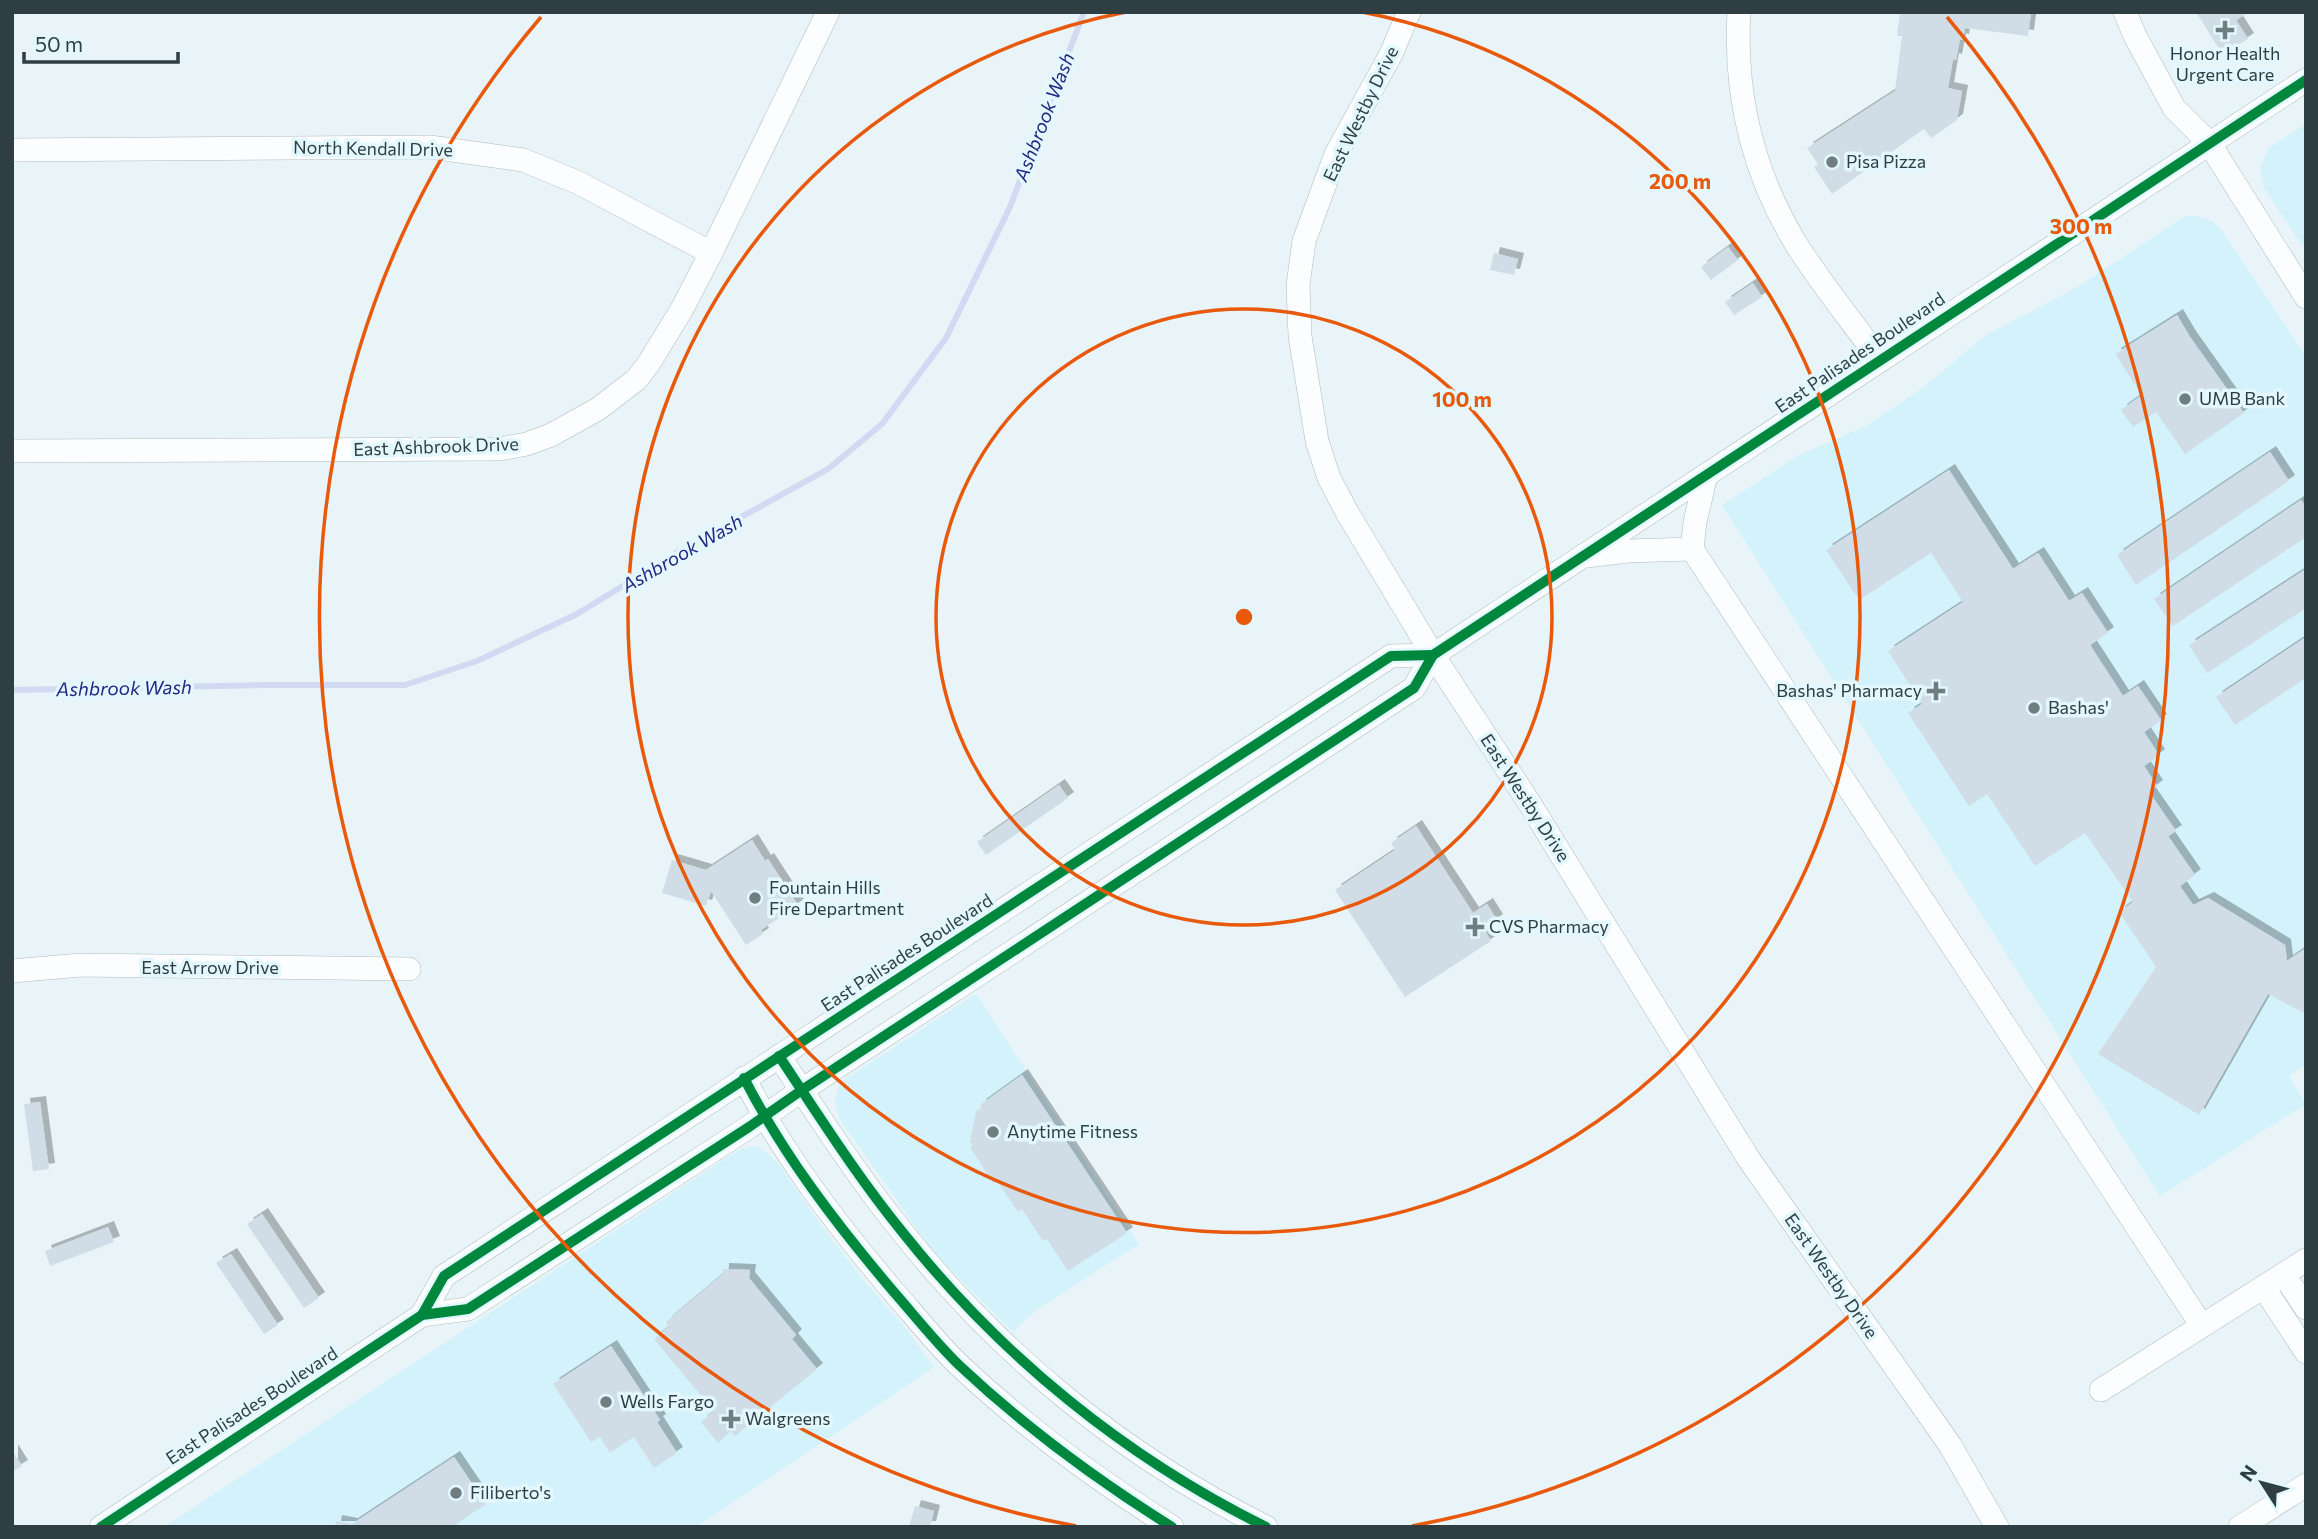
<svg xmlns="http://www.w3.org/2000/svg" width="2318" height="1539" font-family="Commissioner,sans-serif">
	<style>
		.built { fill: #d3f2fb }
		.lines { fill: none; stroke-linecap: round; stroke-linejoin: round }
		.stream { stroke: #d1daf2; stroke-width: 6 }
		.building { fill: #d0dde7; filter: url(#shadow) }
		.minor-casing { stroke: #afbbbf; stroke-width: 24 }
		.minor { stroke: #fcfdfe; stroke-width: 23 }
		.cycleway-casing { stroke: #e2f8fe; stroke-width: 15 }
		.cycleway { stroke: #00873e; stroke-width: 10 }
		.ring { fill: none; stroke: #e8590c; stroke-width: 3.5 }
		.poi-dot { fill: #707e82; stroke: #e2f8fe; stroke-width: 2.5 }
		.labels { text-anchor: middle; stroke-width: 7; stroke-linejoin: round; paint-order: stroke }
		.poi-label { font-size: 18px; fill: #2f3e42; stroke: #e2f8fe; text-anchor: start }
		.street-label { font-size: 18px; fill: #2f3e42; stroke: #e2f8fe }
		.water-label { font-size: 19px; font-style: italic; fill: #262681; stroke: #e2f8fe }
		.centre { fill: #e8590c; stroke: #e2f8fe; stroke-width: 3.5 }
		.ring-label { font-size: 21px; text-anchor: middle; font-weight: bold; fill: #e8590c; stroke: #e2f8fe; stroke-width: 7; stroke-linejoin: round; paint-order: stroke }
	</style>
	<defs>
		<filter id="shadow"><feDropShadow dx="6" dy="-6" stdDeviation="0" flood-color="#0004"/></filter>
	</defs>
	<rect width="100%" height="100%" fill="#e8f4f8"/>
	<g class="built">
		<path d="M2306,124V251L2264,188L2260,169L2269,148Z"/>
		<path d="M2185,216H2197L2209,219L2220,228L2306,357V1064L2289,1076L2306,1104L2160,1196L1722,505L1799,455L1866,426L1925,386L1986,335L2076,288Z"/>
		<path d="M976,994L1139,1244L1036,1310L1013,1332L934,1253L839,1118L835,1102L837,1090L841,1082Z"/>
		<path d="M756,1146L767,1153L780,1166L818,1221L864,1281L907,1330L934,1367L696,1527H164L740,1149Z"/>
	</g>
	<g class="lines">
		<path class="stream" d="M12,690L270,685H405L477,661L577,614L678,552L828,469L882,424L946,338L1010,207L1084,12"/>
	</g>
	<g class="building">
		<path d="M1900,12H2031L2028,36L1965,28L1963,40L1960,39L1956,60L1953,59L1948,88L1962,91L1957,120L1931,138L1924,129L1832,194L1814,167L1818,164L1807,148L1895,91L1902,36H1897Z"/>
		<path d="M2196,12H2249L2236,20L2248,39L2223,55Z"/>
		<path d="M1728,247L1738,260L1711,280L1701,267Z"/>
		<path d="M1494,253L1518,259L1514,275L1490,270Z"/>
		<path d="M1753,283L1762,297L1734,315L1725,302Z"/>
		<path d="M2177,315L2190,337L2244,413L2185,454L2156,412L2133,427L2121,410L2142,395L2115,354Z"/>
		<path d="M2270,452L2289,481L2136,585L2117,555Z"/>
		<path d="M1949,470L2013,569L2038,553L2069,601L2082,593L2108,633L2090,645L2123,696L2138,686L2161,720L2144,732L2159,755L2144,766L2157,786L2149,792L2176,831L2168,836L2195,875L2180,886L2193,905L2208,898L2285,945L2287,961L2306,948V1014L2268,994L2199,1115L2098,1054L2156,967L2119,912L2133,902L2085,833L2035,866L1987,794L1969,806L1908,713L1922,704L1888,651L1963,602L1931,553L1859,600L1826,550Z"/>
		<path d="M2301,500L2306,507V537L2173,626L2154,599Z"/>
		<path d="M2306,569V608L2207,673L2189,645Z"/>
		<path d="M2306,637V678L2235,725L2216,697Z"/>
		<path d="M1059,785L1068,798L986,855L977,842Z"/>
		<path d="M1416,826L1473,913L1487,904L1497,920L1484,929L1491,941L1405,997L1335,890L1395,850L1391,843Z"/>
		<path d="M752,840L765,861L768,859L798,905L761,930L763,934L746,945L711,891L706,906L662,893L672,860L706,870Z"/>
		<path d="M1022,1075L1127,1233L1068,1271L1047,1239L1043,1241L1022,1209L1018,1212L997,1181L993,1183L970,1147L973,1145L970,1141L976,1111L982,1108L980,1105Z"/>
		<path d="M40,1102L49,1169L33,1171L24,1104Z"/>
		<path d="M262,1214L319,1298L304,1308L247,1224Z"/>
		<path d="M108,1227L114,1242L50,1266L45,1251Z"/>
		<path d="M231,1254L278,1325L264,1334L216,1263Z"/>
		<path d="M723,1269L750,1270L749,1278L796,1335L792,1339L817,1369L735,1436L731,1431L718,1443L701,1422L714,1411L654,1339L669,1326L666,1322L723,1274Z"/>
		<path d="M611,1346L660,1420L657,1422L677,1453L654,1468L634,1437L610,1453L600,1437L591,1442L553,1384Z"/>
		<path d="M12,1450L22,1466L12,1472Z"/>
		<path d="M454,1457L486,1504L452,1527H335L336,1521L352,1524Z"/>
		<path d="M915,1506L934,1511L930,1527H909Z"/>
	</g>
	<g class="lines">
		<defs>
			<g id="minor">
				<path d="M1409,12L1391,54L1336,154L1304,241L1298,285L1300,336L1317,441L1329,478L1348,514L1433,655L1530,804L1748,1158L1950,1445L1997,1527"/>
				<path d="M1739,12C1734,96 1754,176 1798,247C1823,286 1853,323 1880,360"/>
				<path d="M2125,12L2135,36L2174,108L2209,143L2306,297"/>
				<path d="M12,150L430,147L523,160L579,183L711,253"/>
				<path d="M12,451L500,449L527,444L551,435L598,409L637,379L649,363L682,309L711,253L828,12"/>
				<path d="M1706,475L1695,522L1692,549L2202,1326"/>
				<path d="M1587,556L1627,551L1692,549"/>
				<path d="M12,971L81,965L409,969"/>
				<path d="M779,1056C819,1116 858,1178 904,1234C1002,1357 1125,1457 1266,1527"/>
				<path d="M744,1078C784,1156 837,1225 893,1291C915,1316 936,1343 960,1366C1025,1427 1097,1480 1172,1527"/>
				<path d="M2284,1275L2306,1308"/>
				<path d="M2264,1288L2306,1352"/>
				<path d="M422,1315L444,1276L1391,656L1433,655"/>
				<path d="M2101,1390L2306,1260"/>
				<path d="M101,1527L422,1315L468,1309L749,1127L802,1090L1414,688L1433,655L2306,80"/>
				<path d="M2240,1527L2306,1485"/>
			</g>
		</defs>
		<use href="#minor" class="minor-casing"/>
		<use href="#minor" class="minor"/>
		<defs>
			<g id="cycleway">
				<path d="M779,1056C819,1116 858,1178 904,1234C1002,1357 1125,1457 1266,1527"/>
				<path d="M744,1078C784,1156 837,1225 893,1291C915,1316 936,1343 960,1366C1025,1427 1097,1480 1172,1527"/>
				<path d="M422,1315L444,1276L1391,656L1433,655"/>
				<path d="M101,1527L422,1315L468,1309L749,1127L802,1090L1414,688L1433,655L2306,80"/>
			</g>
		</defs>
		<use href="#cycleway" class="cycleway-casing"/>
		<use href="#cycleway" class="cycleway"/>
	</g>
	<g class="ring">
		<circle cx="1244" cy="617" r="308"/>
		<path d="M1362 12A616 616 0 1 1 1126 12"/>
		<path d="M1076 1526A924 924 0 0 1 541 17M1947 17A924 924 0 0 1 1412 1526"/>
	</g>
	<g class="poi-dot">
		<path d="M2221.5 19.5h7v7h7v7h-7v7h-7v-7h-7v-7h7z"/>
		<circle cx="1832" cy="162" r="7"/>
		<circle cx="2185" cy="399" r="7"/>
		<path d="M1932.5 680.5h7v7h7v7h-7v7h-7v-7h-7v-7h7z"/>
		<circle cx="2034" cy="708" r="7"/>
		<circle cx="755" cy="898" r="7"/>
		<path d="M1471.5 916.5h7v7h7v7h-7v7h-7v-7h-7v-7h7z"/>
		<circle cx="993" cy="1132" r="7"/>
		<circle cx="606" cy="1402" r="7"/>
		<path d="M727.5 1408.5h7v7h7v7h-7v7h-7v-7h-7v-7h7z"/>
		<circle cx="456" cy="1493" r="7"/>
	</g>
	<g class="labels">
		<g class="poi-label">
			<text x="2225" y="60" text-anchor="middle">Honor Health<tspan x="2225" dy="21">Urgent Care</tspan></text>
			<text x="1846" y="168">Pisa Pizza</text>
			<text x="2199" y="405">UMB Bank</text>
			<text x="1922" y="697" text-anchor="end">Bashas' Pharmacy</text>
			<text x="2048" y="714">Bashas'</text>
			<text x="769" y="894">Fountain Hills<tspan x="769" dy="21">Fire Department</tspan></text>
			<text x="1489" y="933">CVS Pharmacy</text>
			<text x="1007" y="1138">Anytime Fitness</text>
			<text x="620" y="1408">Wells Fargo</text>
			<text x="745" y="1425">Walgreens</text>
			<text x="470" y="1499">Filiberto's</text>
		</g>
		<g class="street-label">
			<text transform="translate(1361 114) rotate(-64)" y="6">East Westby Drive</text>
			<text transform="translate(373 149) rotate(1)" y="6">North Kendall Drive</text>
			<text transform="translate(1860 353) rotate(-34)" y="6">East Palisades Boulevard</text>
			<text transform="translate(436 447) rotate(-2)" y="6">East Ashbrook Drive</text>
			<text transform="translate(1525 798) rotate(57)" y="6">East Westby Drive</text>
			<text transform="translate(907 953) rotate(-33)" y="6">East Palisades Boulevard</text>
			<text x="210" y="974">East Arrow Drive</text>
			<text transform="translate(1831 1276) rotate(55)" y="6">East Westby Drive</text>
			<text transform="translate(252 1406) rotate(-33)" y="6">East Palisades Boulevard</text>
		</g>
		<g class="water-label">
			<text transform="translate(1044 117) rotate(-69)" y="7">Ashbrook Wash</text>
			<text transform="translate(682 553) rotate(-30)" y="7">Ashbrook Wash</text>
			<text transform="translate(124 688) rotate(-1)" y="7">Ashbrook Wash</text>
		</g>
	</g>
	<circle cx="1244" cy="617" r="10" class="centre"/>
	<g class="ring-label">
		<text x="1680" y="189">200 m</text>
		<text x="2081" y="234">300 m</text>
		<text x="1462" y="407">100 m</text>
	</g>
	<rect width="2318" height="1539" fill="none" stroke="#2f3e42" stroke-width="28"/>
	<g transform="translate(2262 1483) rotate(306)" stroke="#e2f8fe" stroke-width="5" paint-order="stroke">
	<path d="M0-5L12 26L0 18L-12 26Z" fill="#2f3e42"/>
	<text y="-10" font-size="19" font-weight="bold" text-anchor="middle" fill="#2f3e42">N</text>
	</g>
	<path d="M24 52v10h154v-10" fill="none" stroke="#2f3e42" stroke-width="3.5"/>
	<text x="35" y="52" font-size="21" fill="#2f3e42" stroke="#e2f8fe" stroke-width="5" paint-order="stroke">50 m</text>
</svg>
